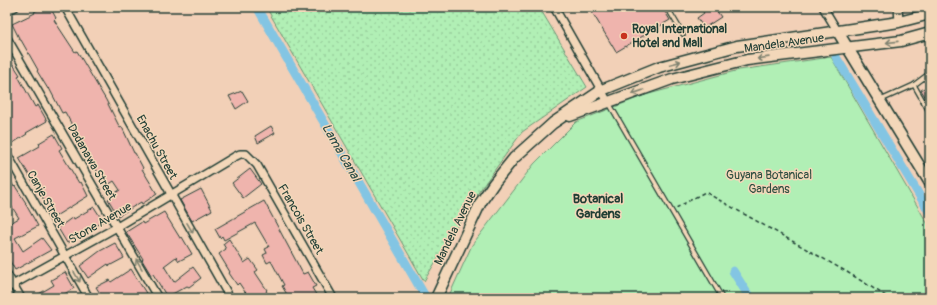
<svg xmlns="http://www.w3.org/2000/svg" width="937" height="305" font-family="Pangolin,sans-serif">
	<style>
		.grass { fill: url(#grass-dots); stroke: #689674 }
		.green { fill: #b1efb5; stroke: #689674 }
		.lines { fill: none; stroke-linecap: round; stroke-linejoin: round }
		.canal { stroke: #83c5e3; stroke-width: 9 }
		.building { fill: #efb4ad; stroke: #1f3d34 }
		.lane-casing { stroke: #1f3d34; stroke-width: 6 }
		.street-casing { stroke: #1f3d34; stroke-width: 10 }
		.secondary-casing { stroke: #1f3d34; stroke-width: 13 }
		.path { stroke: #1f3d34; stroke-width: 1.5; stroke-dasharray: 4 3; stroke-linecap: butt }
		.lane { stroke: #f3d7b9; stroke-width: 3.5 }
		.street { stroke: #f3d7b9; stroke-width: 7 }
		.secondary { stroke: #f3d7b9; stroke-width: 10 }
		.oneway { stroke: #7e8270 }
		.poi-dot { fill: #c8321e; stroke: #f3d7b9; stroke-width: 1.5 }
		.labels { text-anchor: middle; stroke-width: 3; stroke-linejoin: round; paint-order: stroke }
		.poi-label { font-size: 12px; font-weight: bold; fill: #1f3d34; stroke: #f3d7b9; text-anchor: start }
		.street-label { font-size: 12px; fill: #1f3d34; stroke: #f3d7b9 }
		.park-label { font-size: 12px; fill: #2e4f41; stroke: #f3d7b9 }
		.water-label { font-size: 13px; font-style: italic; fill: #294b46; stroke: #f3d7b9 }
		.neighbourhood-label { font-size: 13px; font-weight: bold; fill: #1f3d34; stroke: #f3d7b9 }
	</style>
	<defs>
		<pattern id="grass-dots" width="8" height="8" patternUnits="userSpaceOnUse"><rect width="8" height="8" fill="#b1efb5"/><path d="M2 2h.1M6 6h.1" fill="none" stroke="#98ce9c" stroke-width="1.8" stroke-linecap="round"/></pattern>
	</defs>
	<rect width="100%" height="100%" fill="#f2d0b7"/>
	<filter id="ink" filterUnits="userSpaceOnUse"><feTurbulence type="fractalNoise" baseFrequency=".025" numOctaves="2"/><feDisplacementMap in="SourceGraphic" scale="8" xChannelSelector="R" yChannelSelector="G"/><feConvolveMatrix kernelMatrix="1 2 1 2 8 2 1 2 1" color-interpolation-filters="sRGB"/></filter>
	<g filter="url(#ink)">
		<path class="grass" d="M266,7H539L587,87L522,132L473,200L424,281Z"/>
		<path class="green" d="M831,57L930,228V298H448L472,245L534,164L576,122L645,95L739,70Z"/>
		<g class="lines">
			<g class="canal">
				<path d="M257,7L426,298"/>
				<path d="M836,57L930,213"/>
				<path d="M733,271L750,298"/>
			</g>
		</g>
		<g class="building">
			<path d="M43,7H50L56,18L54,20L75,52L77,51L106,100L120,128L122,127L134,153H135L143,168L142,169L157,194L142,204L141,202L118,216L108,199L111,198L110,196L120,190L114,181L105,187L80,137L79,138L65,112L62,113L49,88L48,89L37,71L38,70L21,40H20L12,24L35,13L34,12Z"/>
			<path d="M589,7H662L670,20L616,52Z"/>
			<path d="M707,7H714L721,17L704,28L697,18L704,13L702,10Z"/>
			<path d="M7,55L20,75L18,76L35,107L38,105L47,121L26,133L27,134L13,143L7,134Z"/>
			<path d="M930,85V104L921,90Z"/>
			<path d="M242,91L248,101L236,109L229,96Z"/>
			<path d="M271,126L275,133L258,143L255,136Z"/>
			<path d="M54,134L62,148L59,150L79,183L81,182L88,196L54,217L19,158L40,146L39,143Z"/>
			<path d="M250,169L261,184L243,198L232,183Z"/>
			<path d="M7,174L14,187L15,186L26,203H25L38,226L15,238L23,251L42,238L51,250L15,270L7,256V225L19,218L7,199Z"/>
			<path d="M201,189L212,210L192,221L180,200Z"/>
			<path d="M264,201L303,274L308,272L316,286L312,288L318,298H289L282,286L284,285L271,261L267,263L263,255L267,253L265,249L269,247L255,223L224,240L222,236L220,238L215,229Z"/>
			<path d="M94,207L103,221L67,243L58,228L73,217L74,219Z"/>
			<path d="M164,212L180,238L182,237L192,254L179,261L176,257L164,266L174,282L193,267L201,278L189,287L187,286L167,297L153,274L151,275L142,260L143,259L126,232L142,222L143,224Z"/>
			<path d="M229,239L244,263L250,259L258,270L255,272L267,290L266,291L270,298H249L239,283L237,285L229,273L230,272L219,254L226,249L223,244Z"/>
			<path d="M115,243L124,258L109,266L108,264L88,278L80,266L100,251Z"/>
			<path d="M131,269L149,298H103L96,287L110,280L111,282Z"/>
			<path d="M65,272L74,288L58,298H32L54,285L51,280Z"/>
		</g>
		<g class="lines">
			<defs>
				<g id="lane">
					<path d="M667,7L683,34"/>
					<path d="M914,85L930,113"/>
					<path d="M881,100L914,85L926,76"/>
					<path d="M609,103L722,298"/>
				</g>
				<g id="street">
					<path d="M65,7L230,298"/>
					<path d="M554,7L608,102"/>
					<path d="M823,7L838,32"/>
					<path d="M898,7L899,22"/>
					<path d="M7,11L15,7"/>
					<path d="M7,38L158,298"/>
					<path d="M7,154L89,298"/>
					<path d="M7,274L21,298"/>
					<path d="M7,288L117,227L234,157L240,154H246L257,165L333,298"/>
				</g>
				<g id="secondary">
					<path d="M838,32L930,183"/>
					<path d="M570,116L672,79L747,60L901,41L930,33"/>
					<path d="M436,298L481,202L494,183L514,158L553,123L602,90L659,67L737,46L899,22L930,14"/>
				</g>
			</defs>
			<use href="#lane" class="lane-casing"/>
			<use href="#street" class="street-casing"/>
			<use href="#secondary" class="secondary-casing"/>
			<path class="path" d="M676,208L705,192L847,272L889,298"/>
			<use href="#lane" class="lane"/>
			<use href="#street" class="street"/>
			<use href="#secondary" class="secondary"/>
		</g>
		<defs><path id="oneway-shaft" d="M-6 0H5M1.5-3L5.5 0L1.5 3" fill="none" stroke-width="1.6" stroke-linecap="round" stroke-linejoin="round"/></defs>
		<g class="oneway">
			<use href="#oneway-shaft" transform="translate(892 42) rotate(174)"/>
			<use href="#oneway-shaft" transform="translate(763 58) rotate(172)"/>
			<use href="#oneway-shaft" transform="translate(675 63) rotate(-15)"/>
			<use href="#oneway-shaft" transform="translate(638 92) rotate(161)"/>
			<use href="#oneway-shaft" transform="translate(190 228) rotate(60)"/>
			<use href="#oneway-shaft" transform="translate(139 264) rotate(-120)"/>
			<use href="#oneway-shaft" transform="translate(77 277) rotate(60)"/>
		</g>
	</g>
	<circle class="poi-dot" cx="624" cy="36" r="4"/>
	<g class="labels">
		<g class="poi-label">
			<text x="632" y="33">Royal International<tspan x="632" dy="14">Hotel and Mall</tspan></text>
		</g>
		<g class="street-label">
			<text transform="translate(784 43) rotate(-8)" y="4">Mandela Avenue</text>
			<text transform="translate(157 147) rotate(61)" y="4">Enachu Street</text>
			<text transform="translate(92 162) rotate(60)" y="4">Dadanawa Street</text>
			<text transform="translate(46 199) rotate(60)" y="4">Canje Street</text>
			<text transform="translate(301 219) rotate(60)" y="4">Francois Street</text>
			<text transform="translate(100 223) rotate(-30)" y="4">Stone Avenue</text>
			<text transform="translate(455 228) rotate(-64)" y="4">Mandela Avenue</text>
		</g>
		<g class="park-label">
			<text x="769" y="179">Guyana Botanical<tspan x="769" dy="14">Gardens</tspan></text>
		</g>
		<g class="water-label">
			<text transform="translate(342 152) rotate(60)" y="5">Lama Canal</text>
		</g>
		<g class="neighbourhood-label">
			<text x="598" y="203">Botanical<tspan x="598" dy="15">Gardens</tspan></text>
		</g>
	</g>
	<rect width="937" height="305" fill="none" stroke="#f3d7b9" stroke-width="24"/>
	<rect x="12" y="12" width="913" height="281" fill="none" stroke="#1f3d34" stroke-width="1.5" filter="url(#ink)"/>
</svg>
